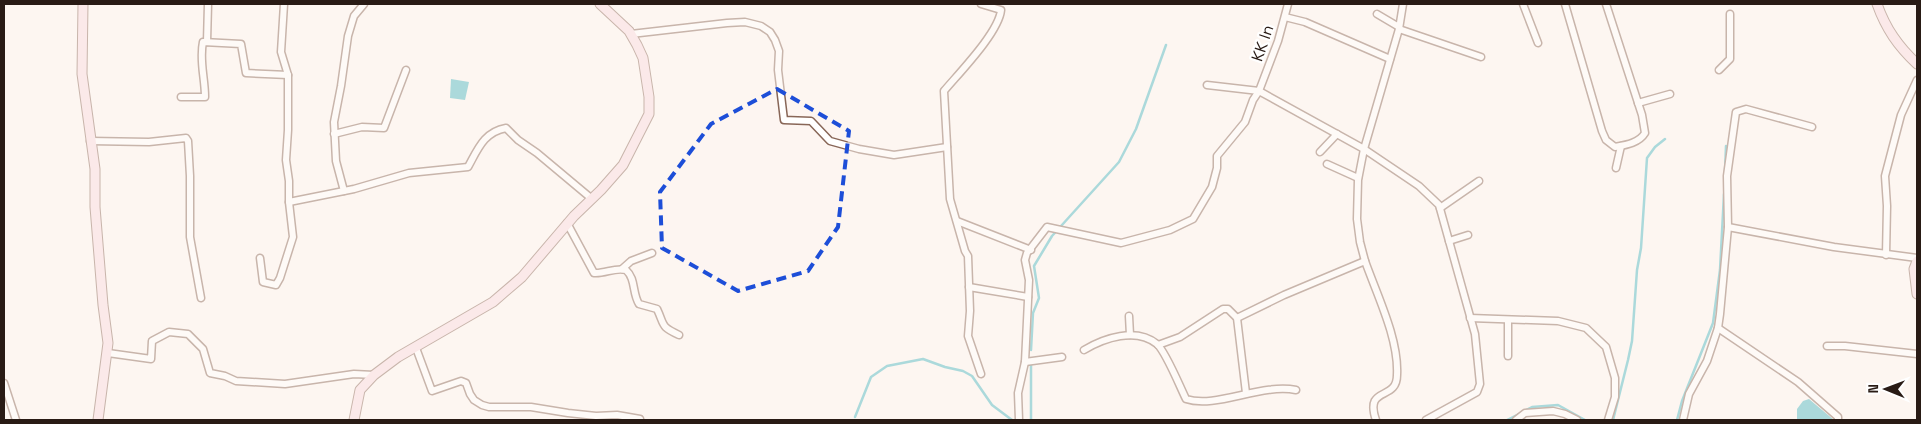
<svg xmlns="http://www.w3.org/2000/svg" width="1921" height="424" font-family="'Space Grotesk',sans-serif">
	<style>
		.water { fill: #47b7c0 }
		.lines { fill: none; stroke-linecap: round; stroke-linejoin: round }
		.stream { stroke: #47b7c0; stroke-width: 2.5 }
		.street-casing { stroke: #886657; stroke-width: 9 }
		.secondary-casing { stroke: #886657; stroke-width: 11 }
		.street { stroke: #fff; stroke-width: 6 }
		.secondary { stroke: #f8d9df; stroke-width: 9 }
		.marked { fill: none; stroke: #1d4ed8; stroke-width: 4; stroke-dasharray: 10 6; stroke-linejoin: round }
		.labels { text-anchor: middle; stroke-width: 4.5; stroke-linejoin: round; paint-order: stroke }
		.street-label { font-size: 16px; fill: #291b15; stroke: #fff }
	</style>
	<rect width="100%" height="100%" fill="#fdf5f1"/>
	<g class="water">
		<path d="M451,79L469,82L465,100L450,98Z"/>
		<path d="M1809,399L1834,420H1797V409L1803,401Z"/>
	</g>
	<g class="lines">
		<g class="stream">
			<path d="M1725,171L1726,146"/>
			<path d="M1031,350L1033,313L1039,298L1034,266L1052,236L1119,162L1136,129L1166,45"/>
			<path d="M1031,365V420"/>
			<path d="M1526,410L1532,407L1558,405L1585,420"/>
			<path d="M855,417L871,377L887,366L923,359L945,367L963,371L972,376L992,405L1012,420"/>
			<path d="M1507,420L1521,413"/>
			<path d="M1613,420L1628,360L1632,341L1637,270L1641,248L1647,158L1655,147L1665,139"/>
			<path d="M1677,420L1682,401L1713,323L1720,270L1724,194"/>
		</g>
		<defs>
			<g id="street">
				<path d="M1523,4L1538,43"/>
				<path d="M1565,4L1602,131L1606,140L1615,147C1626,145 1639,143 1645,133L1642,115L1606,4"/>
				<path d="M1377,14L1399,27"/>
				<path d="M1285,17L1305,22L1390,59"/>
				<path d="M1399,29L1481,57"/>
				<path d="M631,34L727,23L745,22L761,26L770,32L775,40L779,51L778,70L784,120L811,121L830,141L859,149L894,155L947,147"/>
				<path d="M207,42L208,4"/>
				<path d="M1719,70L1730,59V14"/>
				<path d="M1207,85L1259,91L1364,149L1419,186L1439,205L1475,334L1480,384L1477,392L1426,420"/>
				<path d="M181,97H205C205,78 199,60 203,42L241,44L246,73L288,75"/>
				<path d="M1638,103L1670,94"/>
				<path d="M334,134L362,127L384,128L406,70"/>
				<path d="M90,141L149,142L186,138L188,141L190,176V237L201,298"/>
				<path d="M1320,152L1337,134"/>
				<path d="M1327,164L1358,178"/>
				<path d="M1616,168L1621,146"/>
				<path d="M344,191L336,161L334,122L341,86L348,36L354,16L364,4"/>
				<path d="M289,202L354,189L409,173L468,167C478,149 484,132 506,128L518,140L537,153L592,199"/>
				<path d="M1440,208L1479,181"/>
				<path d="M957,221L1031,250"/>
				<path d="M567,223L594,273C605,274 615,267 626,270C636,279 632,293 639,304L657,309C665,326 660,326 679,335"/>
				<path d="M1728,227L1834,247L1917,258"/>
				<path d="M1449,241L1468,235"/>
				<path d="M1886,255L1887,206L1885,176L1901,115L1917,80"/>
				<path d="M260,258L263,282L276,285L280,278L293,237L289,202V181L286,160L288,130V75L281,52L284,4"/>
				<path d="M1365,261L1360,242L1357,219L1358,180L1364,149L1399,29L1403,4"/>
				<path d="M622,269L631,261L652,253"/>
				<path d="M969,287L1028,297"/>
				<path d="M1129,316L1130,335"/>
				<path d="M1237,318L1284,295L1365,261C1377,295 1399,339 1397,375C1397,402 1364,385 1376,420"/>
				<path d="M1470,318L1558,321L1586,328L1606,347L1615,378V397L1608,420"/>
				<path d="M1718,328L1798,382L1838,417V420"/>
				<path d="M1158,345L1180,337L1223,309H1228L1237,318L1246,393"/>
				<path d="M1827,346H1845L1917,354"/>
				<path d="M416,348L432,391L461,381L466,383L470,394L474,400L482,405L489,407H531L568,413L596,416L617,415L640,419"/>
				<path d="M1084,350C1104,338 1136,327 1157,344C1166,352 1180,387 1186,399C1216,409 1261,383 1296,390"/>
				<path d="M108,353L151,359L152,341L169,332L188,334L203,349L210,373L225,376L236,381L285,384L354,374L374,375"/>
				<path d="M1508,356V320"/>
				<path d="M1025,362L1062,357"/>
				<path d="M981,374L968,336L970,311L968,256L965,251L950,199L944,91C960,72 999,32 1001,10L981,4"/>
				<path d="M4,383L16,420"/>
				<path d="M1019,420L1018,393L1025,362L1029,280L1025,260L1027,253L1047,227L1121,243L1170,230L1193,219L1212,187L1217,168V156L1245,122L1253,100L1259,91L1278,41L1288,4"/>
				<path d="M1516,420L1525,413L1553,411L1565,414L1577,420"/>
				<path d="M1683,420L1689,394L1707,361L1718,328L1720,314L1728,227L1727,176L1736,112L1746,109L1812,127"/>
			</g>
			<g id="secondary">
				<path d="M83,4L82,74L95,169V207L103,305L108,343L98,420"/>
				<path d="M1877,4C1886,29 1898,46 1917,64"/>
				<path d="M1917,261L1914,269L1917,294"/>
				<path d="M354,420L360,390L374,375L398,357L493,302L522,277L574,216L601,190L623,165L649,114V97L643,58L637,45L629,31L600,4"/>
			</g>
		</defs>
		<use href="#street" class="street-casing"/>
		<use href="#secondary" class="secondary-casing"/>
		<use href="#street" class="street"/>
		<use href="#secondary" class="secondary"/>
	</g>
	<path d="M0 0H1921V424H0ZM777,89L849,131L838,227L808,271L738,291L662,248L660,192L711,124Z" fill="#fdf5f1" fill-opacity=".55" fill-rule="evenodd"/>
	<path class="marked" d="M777,89L849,131L838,227L808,271L738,291L662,248L660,192L711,124Z"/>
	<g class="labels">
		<g class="street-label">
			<text transform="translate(1262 43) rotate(-71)" y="6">KK ln</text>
		</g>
	</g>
	<rect width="1921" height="424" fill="none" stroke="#291b15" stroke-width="10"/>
	<g transform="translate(1886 389) rotate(271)" stroke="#ffffff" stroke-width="4" paint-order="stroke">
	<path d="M0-4L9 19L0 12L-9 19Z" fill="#291b15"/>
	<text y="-8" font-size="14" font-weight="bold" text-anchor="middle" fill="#291b15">N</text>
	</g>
</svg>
